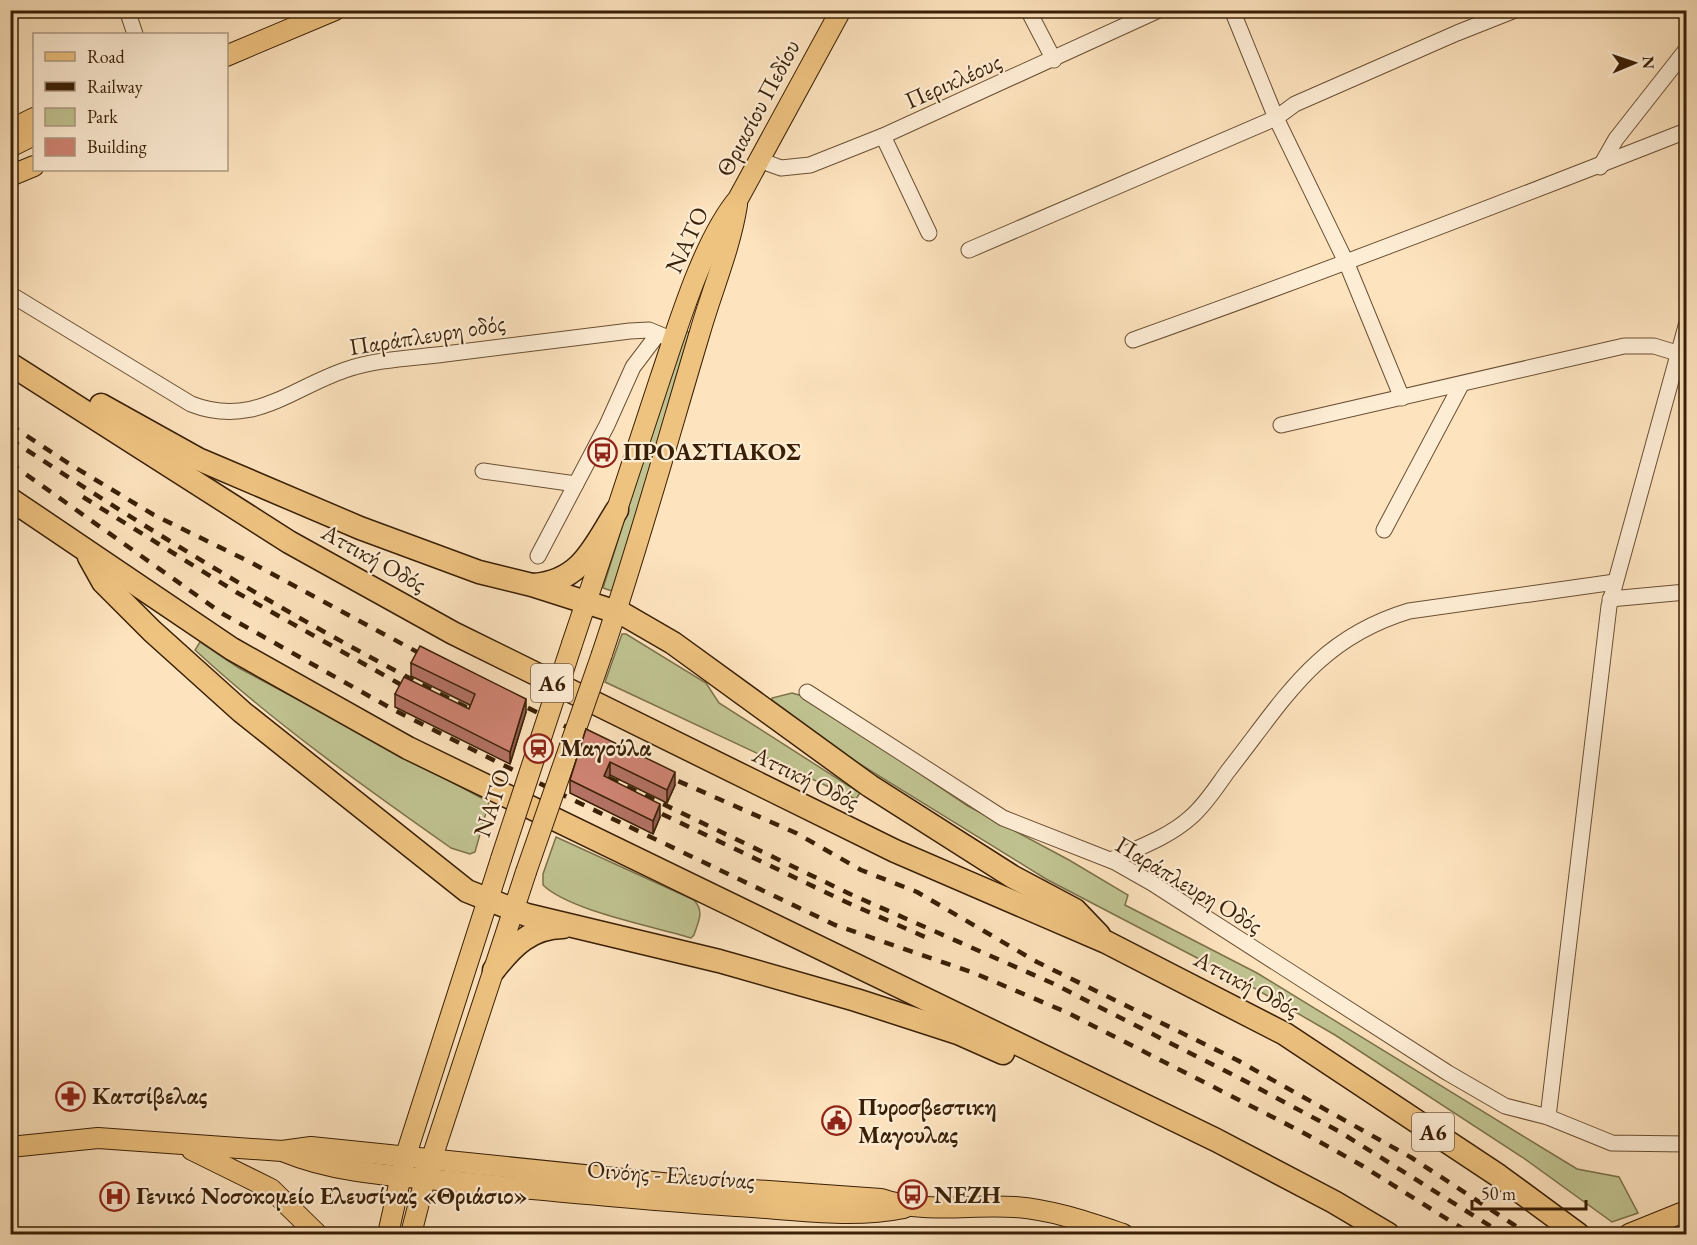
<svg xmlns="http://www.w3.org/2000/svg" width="1697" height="1245" font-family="'EB Garamond',serif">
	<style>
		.green { fill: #c0c391; stroke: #7c714b; stroke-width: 1.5 }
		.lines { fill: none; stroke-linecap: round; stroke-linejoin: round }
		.minor-casing { stroke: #6a5033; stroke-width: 17 }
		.major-casing { stroke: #391f05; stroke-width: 22 }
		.highway-casing { stroke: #391f05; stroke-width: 25 }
		.minor { stroke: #feedd5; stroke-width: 15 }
		.major { stroke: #eec27f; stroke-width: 20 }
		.highway { stroke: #eec27f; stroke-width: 22 }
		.rail { stroke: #391f05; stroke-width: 4.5; stroke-dasharray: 10 10; stroke-linecap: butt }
		.major-bridge-casing { stroke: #391f05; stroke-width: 22; stroke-linecap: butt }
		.major-bridge { stroke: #eec27f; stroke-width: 20 }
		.wall { fill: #b37264; stroke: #391f05; stroke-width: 1.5 }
		.shaded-wall { fill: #925c51; stroke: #391f05; stroke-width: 1.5 }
		.building { fill: #d08474; stroke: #391f05; stroke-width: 1.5 }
		.labels { text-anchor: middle; stroke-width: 4.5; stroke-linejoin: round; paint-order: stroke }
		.shield { fill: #feedd5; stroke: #745d43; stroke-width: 1.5 }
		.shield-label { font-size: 22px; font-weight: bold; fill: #391f05 }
		.street-label { font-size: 24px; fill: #391f05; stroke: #feedd5 }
		.poi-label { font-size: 24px; font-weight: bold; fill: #391f05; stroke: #feedd5; text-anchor: start }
	</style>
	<rect width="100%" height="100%" fill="#fde3be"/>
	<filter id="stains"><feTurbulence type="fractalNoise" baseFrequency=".00333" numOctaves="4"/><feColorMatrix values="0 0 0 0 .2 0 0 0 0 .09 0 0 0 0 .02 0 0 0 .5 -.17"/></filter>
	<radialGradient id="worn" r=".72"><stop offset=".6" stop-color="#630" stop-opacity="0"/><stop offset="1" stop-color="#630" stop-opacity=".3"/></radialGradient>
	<g class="green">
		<path d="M684,330L692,334L612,591L603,588Z"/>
		<path d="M622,634H626L706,683L719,703L860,793L856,799L844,794L605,682Z"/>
		<path d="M200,642L239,668L489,802L475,852L470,854L451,848C363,786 274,723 195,650Z"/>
		<path d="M792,693L806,697L968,806L1069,860L1128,895L1125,905L1257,973L1577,1169L1619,1177L1638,1213L1612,1222L1522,1157L1335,1035L1247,984L1046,879L858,763L772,700V698Z"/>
		<path d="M556,837L694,900C705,912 698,922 694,935L691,938C653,926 570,911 543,885V874Z"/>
	</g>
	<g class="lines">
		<defs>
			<g id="minor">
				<path d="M127,10L135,34"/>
				<path d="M1028,10L1054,60"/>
				<path d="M1232,10L1276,118L1347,264L1402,398"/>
				<path d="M883,136L929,233"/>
				<path d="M759,160L781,168L810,165L883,136L1159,10"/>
				<path d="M1600,167L1616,139L1686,50"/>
				<path d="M969,250L1276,118L1295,104L1457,33L1515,10"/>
				<path d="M10,294L191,404C253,428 290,389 345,370C379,358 419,358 453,353C512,346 571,338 630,331L649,330L673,340"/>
				<path d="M1133,340C1319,274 1503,203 1686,131"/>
				<path d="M1281,425L1624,346H1654L1680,354"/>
				<path d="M483,471L576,484"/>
				<path d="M1384,530L1461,385"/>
				<path d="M538,556L607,425L633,367L658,334"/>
				<path d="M1610,599L1686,592"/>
				<path d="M807,692L1003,818L1115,862L1152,883L1448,1073L1505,1106L1548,1117L1612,1143L1686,1144"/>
				<path d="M1111,860C1138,848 1169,837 1191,817C1206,804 1217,786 1228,771C1284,700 1316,639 1409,611L1615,582"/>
				<path d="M1548,1117L1609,606L1686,326"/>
			</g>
			<g id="major">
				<path d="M226,56L335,10"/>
				<path d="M10,130L34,118"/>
				<path d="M10,147L34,135"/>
				<path d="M10,176L34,166"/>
				<path d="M572,644C602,556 631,467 660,379C678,326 703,241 738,199L841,10"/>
				<path d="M602,654C638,547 668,439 700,332C712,290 730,249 737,205"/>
				<path d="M10,1147L98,1138L282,1151L311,1147L682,1185L881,1199C924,1214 970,1204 1015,1207C1053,1210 1087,1222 1123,1234"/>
				<path d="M192,1150L271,1189L317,1234"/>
				<path d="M285,1152C338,1174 401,1176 459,1182C551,1191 644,1200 736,1206C791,1209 850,1219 904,1208"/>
				<path d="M388,1234L405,1158L501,859"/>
				<path d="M411,1234L425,1179L526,872"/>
				<path d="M1629,1234L1686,1211"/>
			</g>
			<g id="highway">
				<path d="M10,364L289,542L453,633L895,851L1106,942L1285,1034L1499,1176L1578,1234"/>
				<path d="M101,405L198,459L360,528L479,572L532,585L623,614L673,643L870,786L1013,877L1075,910L1099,935"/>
				<path d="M10,499L232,649L408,748L1216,1140L1334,1202L1388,1234"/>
				<path d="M89,557L103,582L152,631L242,712L467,891L527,915L719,961L856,1000L958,1033L1003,1053"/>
				<path d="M534,585C582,581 594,546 617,510"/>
				<path d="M494,970C512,947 531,927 563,927"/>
			</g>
		</defs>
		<use href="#minor" class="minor-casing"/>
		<use href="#major" class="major-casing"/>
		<use href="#highway" class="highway-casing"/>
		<use href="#minor" class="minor"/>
		<use href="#major" class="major"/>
		<use href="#highway" class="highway"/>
		<g class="rail">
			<path d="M10,425L71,465L154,515L252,563L432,660"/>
			<path d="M10,439C160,538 313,631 474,711"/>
			<path d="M10,463L223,614L394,710L569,798L835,925L974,973L1066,1012L1302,1132L1361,1165L1471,1234"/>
			<path d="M83,497L236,592L414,692"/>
			<path d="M510,699L599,743"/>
			<path d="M660,773L796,833L861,870L917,892L1037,962L1237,1060L1412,1158L1528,1234"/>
			<path d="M609,778L850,894L1052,983L1247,1082L1340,1132L1503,1234"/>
			<path d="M662,814L846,902L925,937"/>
		</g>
		<defs>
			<g id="major-bridge">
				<path d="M501,859L572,644"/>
				<path d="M526,872L602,654"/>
			</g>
		</defs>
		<use href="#major-bridge" class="major-bridge-casing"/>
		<use href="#major-bridge" class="major-bridge"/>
	</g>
	<g class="wall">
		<path d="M411,663L526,712L510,764L395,707V694L469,709L470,705L411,676Z"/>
		<path d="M586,729L675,785L667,803L610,775L608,779L660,817L653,834L570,793V780Z"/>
	</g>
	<g class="shaded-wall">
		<path d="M526,699V712L510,764V752Z"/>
		<path d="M610,762V775L604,789V776Z"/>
		<path d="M675,772V785L667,803V790Z"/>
		<path d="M660,804V817L653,834V821Z"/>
	</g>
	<g class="building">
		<path d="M420,646L526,699L510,752L395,694L404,677L469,709L475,694L411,663Z"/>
		<path d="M586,729L675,772L667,790L610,762L604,776L660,804L653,821L570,780Z"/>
		<path d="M788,1230L811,1231V1234H788Z"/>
	</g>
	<defs>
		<symbol id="bus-ring" viewBox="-11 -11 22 22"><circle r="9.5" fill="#feedd5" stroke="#8f2418" stroke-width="1.5"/><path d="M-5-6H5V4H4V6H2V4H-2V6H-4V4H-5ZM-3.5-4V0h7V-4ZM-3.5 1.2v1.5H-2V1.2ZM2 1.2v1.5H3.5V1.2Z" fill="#8f2418"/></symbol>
		<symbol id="station-ring" viewBox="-11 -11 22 22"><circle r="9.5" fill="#feedd5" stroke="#8f2418" stroke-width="1.5"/><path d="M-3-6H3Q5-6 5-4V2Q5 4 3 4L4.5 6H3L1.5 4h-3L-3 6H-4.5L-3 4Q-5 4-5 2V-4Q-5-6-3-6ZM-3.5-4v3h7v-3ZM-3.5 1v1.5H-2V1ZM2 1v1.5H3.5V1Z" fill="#8f2418"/></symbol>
		<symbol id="pharmacy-ring" viewBox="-11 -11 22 22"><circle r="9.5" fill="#feedd5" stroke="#8f2418" stroke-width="1.5"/><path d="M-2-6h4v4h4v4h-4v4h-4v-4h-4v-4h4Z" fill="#8f2418"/></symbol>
		<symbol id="civic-ring" viewBox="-11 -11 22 22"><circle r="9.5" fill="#feedd5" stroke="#8f2418" stroke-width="1.5"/><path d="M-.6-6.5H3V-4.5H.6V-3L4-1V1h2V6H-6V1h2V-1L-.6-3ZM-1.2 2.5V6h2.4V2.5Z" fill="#8f2418"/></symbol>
		<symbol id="hospital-ring" viewBox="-11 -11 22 22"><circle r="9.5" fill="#feedd5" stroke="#8f2418" stroke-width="1.5"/><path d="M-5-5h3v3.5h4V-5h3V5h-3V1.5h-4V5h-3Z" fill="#8f2418"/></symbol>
	</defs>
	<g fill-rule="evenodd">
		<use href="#bus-ring" x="586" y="436" width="33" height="33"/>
		<use href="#station-ring" x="522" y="732" width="33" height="33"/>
		<use href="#pharmacy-ring" x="54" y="1080" width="33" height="33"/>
		<use href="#civic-ring" x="820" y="1104" width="33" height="33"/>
		<use href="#bus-ring" x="896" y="1178" width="33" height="33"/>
		<use href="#hospital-ring" x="98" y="1180" width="33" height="33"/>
	</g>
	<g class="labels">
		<g class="shield">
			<rect x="531" y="664" width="42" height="38" rx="4.5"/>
			<rect x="1412" y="1113" width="42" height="38" rx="4.5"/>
		</g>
		<g class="shield-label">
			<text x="552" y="691">Α6</text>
			<text x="1433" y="1140">Α6</text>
		</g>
		<g class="street-label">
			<text transform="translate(953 81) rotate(-24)" y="8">Περικλέους</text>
			<text transform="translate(758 108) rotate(-62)" y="8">Θριασίου Πεδίου</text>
			<text transform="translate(687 240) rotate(-65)" y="8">ΝΑΤΟ</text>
			<text transform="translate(427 335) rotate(-9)" y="8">Παράπλευρη οδός</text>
			<text transform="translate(374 558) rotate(29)" y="8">Αττική Οδός</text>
			<text transform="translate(806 778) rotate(26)" y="8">Αττική Οδός</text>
			<text transform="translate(492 803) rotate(-72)" y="8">ΝΑΤΟ</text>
			<text transform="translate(1189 885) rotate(31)" y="8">Παράπλευρη Οδός</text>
			<text transform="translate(1247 984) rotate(28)" y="8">Αττική Οδός</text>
			<text transform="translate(671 1175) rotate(4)" y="8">Οινόης - Ελευσίνας</text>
		</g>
		<g class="poi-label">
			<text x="623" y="460">ΠΡΟΑΣΤΙΑΚΟΣ</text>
			<text x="560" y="756">Μαγούλα</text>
			<text x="92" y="1104">Κατσίβελας</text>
			<text x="858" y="1115">Πυροσβεστικη<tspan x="858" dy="28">Μαγουλας</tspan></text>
			<text x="934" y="1203">ΝΕΖΗ</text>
			<text x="136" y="1204">Γενικό Νοσοκομείο Ελευσίνας «Θριάσιο»</text>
		</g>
	</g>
	<rect width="1697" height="1245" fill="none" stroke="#fde3be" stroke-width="36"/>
	<rect x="12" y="12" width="1673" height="1221" fill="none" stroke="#391f05" stroke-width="3"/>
	<rect x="18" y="18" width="1661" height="1209" fill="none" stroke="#391f05" stroke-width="1.5"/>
	<rect x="33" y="33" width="195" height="138" fill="#feedd5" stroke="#af9b82" stroke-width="1.5"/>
	<rect x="45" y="52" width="30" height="9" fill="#eec27f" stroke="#af9b82" stroke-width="1.5"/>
	<text x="87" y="63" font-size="18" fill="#391f05">Road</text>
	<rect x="45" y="82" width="30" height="9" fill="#391f05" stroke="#af9b82" stroke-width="1.5"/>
	<text x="87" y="93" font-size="18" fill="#391f05">Railway</text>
	<rect x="45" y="108" width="30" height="18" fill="#c0c391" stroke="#af9b82" stroke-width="1.5"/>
	<text x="87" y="123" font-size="18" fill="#391f05">Park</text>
	<rect x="45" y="138" width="30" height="18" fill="#d08474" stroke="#af9b82" stroke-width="1.5"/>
	<text x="87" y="153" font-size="18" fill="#391f05">Building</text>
	<g transform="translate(1634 63) rotate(88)" stroke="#feedd5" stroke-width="4.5" paint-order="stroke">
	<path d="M0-4.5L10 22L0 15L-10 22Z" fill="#391f05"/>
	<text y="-9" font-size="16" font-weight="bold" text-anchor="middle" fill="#391f05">N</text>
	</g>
	<path d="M1472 1200v9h114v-9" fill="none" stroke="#391f05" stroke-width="3"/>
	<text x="1481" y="1200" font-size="18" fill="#391f05" stroke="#feedd5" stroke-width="4.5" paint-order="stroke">50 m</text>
	<rect width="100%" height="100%" filter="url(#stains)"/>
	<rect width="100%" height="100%" fill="url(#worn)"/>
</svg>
